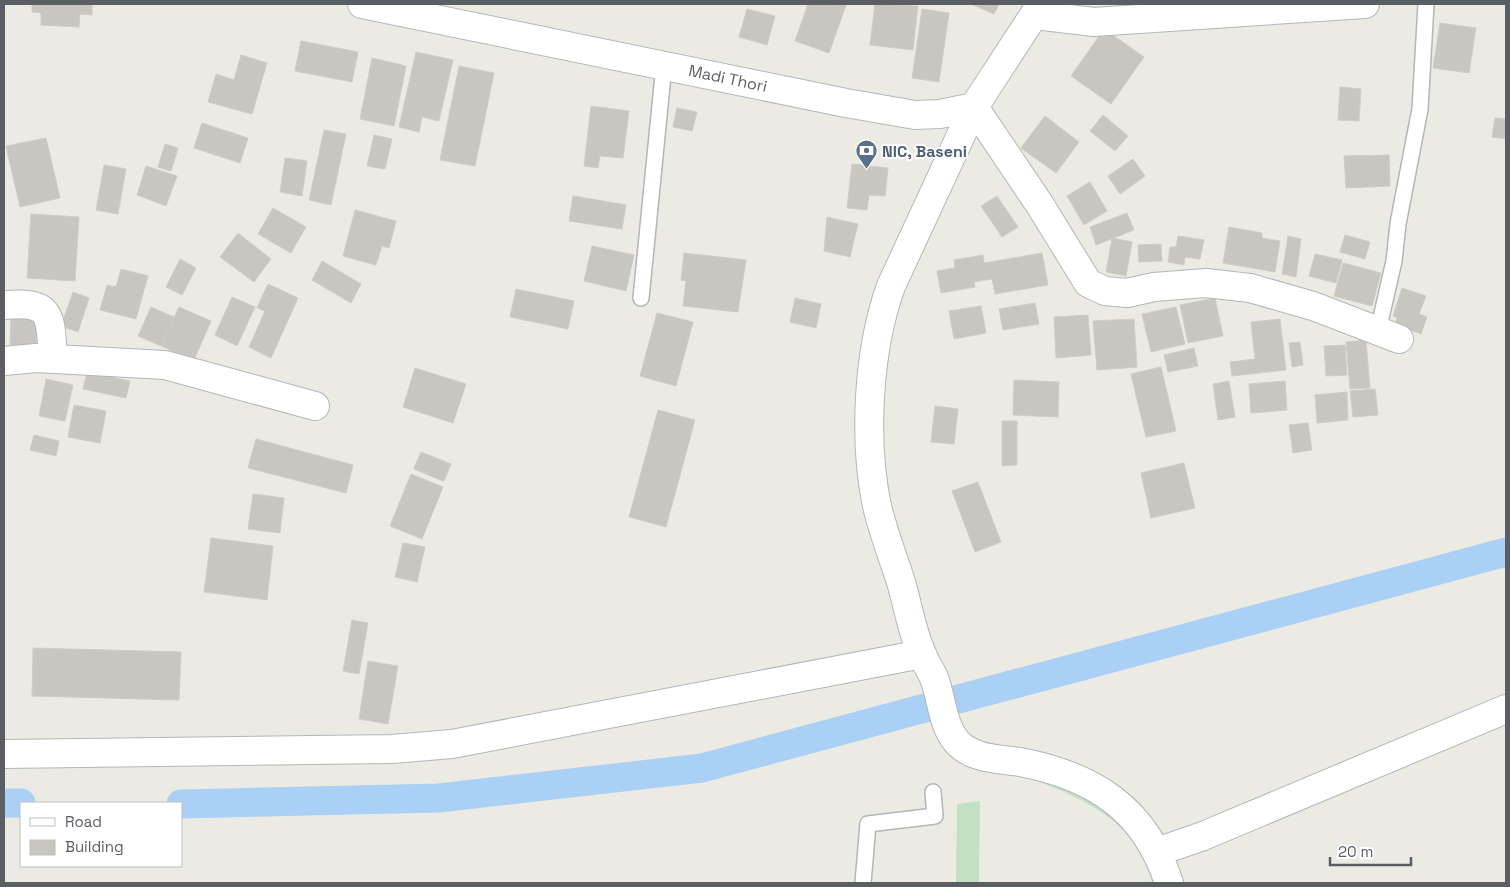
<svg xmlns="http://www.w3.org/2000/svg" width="1510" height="887" font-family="'Space Grotesk',sans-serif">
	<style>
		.green { fill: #c2e1c4 }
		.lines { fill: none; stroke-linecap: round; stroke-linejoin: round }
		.canal { stroke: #abd0f5; stroke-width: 29 }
		.building { fill: #c8c6c0; stroke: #d0cdc2 }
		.service-casing { stroke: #b4b5b9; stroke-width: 18 }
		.minor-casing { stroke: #b4b5b9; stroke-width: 30 }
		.secondary-casing { stroke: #b5b7bc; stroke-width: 30 }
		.service { stroke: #fff; stroke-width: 15 }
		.minor { stroke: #fff; stroke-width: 28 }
		.secondary { stroke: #fff; stroke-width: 28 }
		.labels { text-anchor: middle; stroke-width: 4; stroke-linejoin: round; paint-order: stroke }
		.street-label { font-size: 16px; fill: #5b5e62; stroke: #fff }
		.service-label { font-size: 16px; font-weight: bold; fill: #4e5e75; stroke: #fff; text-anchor: start }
	</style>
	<rect width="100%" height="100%" fill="#ecebe3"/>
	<g class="green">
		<path d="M1036,775L1109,809L1136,836L1159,883H1152C1143,827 1085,799 1037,781Z"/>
		<path d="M980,801L979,883H956L957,804Z"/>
	</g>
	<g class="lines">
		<g class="canal">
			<path d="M4,803H21"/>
			<path d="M181,804L439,798L702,768L1506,552"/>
		</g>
	</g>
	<g class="building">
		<path d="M32,4H92V15L80,14L79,27L41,25V13L32,12Z"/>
		<path d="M808,4L846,5L829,53L795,41Z"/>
		<path d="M875,4L918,6L913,50L870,45Z"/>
		<path d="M971,4H999L994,14Z"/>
		<path d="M747,9L775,16L767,45L739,37Z"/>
		<path d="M922,9L949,13L939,82L912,78Z"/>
		<path d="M1440,23L1476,28L1469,73L1433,68Z"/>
		<path d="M1104,29L1144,57L1111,104L1071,76Z"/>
		<path d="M301,41L358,52L352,82L295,71Z"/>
		<path d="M416,52L453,60L439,121L422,117L419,132L399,127Z"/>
		<path d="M241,55L267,63L252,114L208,102L216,74L234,80Z"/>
		<path d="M372,58L406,66L394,126L360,119Z"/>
		<path d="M459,66L494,73L475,166L440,160Z"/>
		<path d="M1340,87L1361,89L1359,121L1338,120Z"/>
		<path d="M591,106L629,111L623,158L600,156L598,168L584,166Z"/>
		<path d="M677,108L697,112L692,131L673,127Z"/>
		<path d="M1103,115L1128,136L1115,151L1090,131Z"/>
		<path d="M1045,116L1079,142L1056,173L1021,148Z"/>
		<path d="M1495,118L1506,119V139L1492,137Z"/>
		<path d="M202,123L248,138L240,163L194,148Z"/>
		<path d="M324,130L346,134L331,205L309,200Z"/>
		<path d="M374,135L392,139L385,169L367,166Z"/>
		<path d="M46,138L60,198L20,207L6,146Z"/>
		<path d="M165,144L178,148L171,171L158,167Z"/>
		<path d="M1389,155L1390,186L1346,188L1344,156Z"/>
		<path d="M285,158L307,161L302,196L280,192Z"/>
		<path d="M1133,159L1145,176L1120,194L1108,176Z"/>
		<path d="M852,164L888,168L885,196L869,195L867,210L847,208Z"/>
		<path d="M104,165L126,169L118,214L96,210Z"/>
		<path d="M146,166L177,176L166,206L137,195Z"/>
		<path d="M1090,182L1107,211L1084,225L1067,196Z"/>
		<path d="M573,196L626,205L622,229L569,221Z"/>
		<path d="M997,196L1018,227L1002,237L981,206Z"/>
		<path d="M273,208L306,227L291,253L258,234Z"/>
		<path d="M355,210L396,221L389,248L382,246L376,265L343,256Z"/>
		<path d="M1127,213L1134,230L1096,245L1090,227Z"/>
		<path d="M31,214L79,217L75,281L27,278Z"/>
		<path d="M827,217L858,224L850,257L824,251Z"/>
		<path d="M1229,227L1262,233V238L1280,241L1275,272L1223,263Z"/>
		<path d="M238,233L271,259L254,282L220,257Z"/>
		<path d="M1345,235L1370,242L1365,259L1340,252Z"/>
		<path d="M1178,236L1204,240L1200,259L1185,257L1184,265L1168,262L1170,247H1176Z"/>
		<path d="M1288,236L1301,239L1296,277L1282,274Z"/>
		<path d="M1112,238L1132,242L1126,276L1106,272Z"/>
		<path d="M1161,244L1162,261L1139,262L1138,245Z"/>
		<path d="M592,246L634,255L626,291L584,281Z"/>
		<path d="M684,253L746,260L738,312L683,306L686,281L681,280Z"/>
		<path d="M1042,253L1048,285L995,294L992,279L974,282L975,287L941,293L937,271L955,268L954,260L983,255L984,263Z"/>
		<path d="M1315,254L1342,260L1336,283L1309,276Z"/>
		<path d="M180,259L196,268L182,295L166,287Z"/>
		<path d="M322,261L361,284L351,303L312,280Z"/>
		<path d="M1343,263L1381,273L1372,306L1334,296Z"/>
		<path d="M121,269L148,276L136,319L100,310L107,285L116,287Z"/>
		<path d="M268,284L298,298L271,358L249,347L265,311L257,308Z"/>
		<path d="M1402,288L1426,296L1419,314L1427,317L1421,334L1395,324L1397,318L1393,316Z"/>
		<path d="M516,289L574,301L568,329L510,317Z"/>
		<path d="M73,292L89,298L78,332L61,326Z"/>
		<path d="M232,297L255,307L237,346L215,335Z"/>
		<path d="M795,298L821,304L816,328L790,322Z"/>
		<path d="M1215,298L1223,336L1188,343L1180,305Z"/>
		<path d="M1035,303L1039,324L1003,330L999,309Z"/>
		<path d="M981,306L986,333L954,339L949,311Z"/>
		<path d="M151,307L174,317L161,346L138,336Z"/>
		<path d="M179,307L211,321L194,360L161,346Z"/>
		<path d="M1176,307L1185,344L1151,352L1142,314Z"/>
		<path d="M657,313L693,322L676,386L640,376Z"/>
		<path d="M1088,315L1091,355L1056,358L1054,317Z"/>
		<path d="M11,316L37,317L36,346L10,345Z"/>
		<path d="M1134,319L1137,367L1097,370L1093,321Z"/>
		<path d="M1280,319L1286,370L1232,376L1230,362L1255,359L1251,322Z"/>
		<path d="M1366,340L1370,388L1350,389L1346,342Z"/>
		<path d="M1300,342L1303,365L1292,367L1289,343Z"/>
		<path d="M1345,345L1347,375L1326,376L1324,346Z"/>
		<path d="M1194,348L1198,366L1168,372L1164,355Z"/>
		<path d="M1161,367L1176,431L1146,437L1131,374Z"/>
		<path d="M415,368L466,384L453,423L403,407Z"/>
		<path d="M87,372L130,381L126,398L83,389Z"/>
		<path d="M46,379L73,385L65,421L39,416Z"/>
		<path d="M1014,380L1059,382L1058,417L1013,415Z"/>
		<path d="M1229,381L1235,417L1218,420L1213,384Z"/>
		<path d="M1285,381L1287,410L1251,413L1249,384Z"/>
		<path d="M1375,389L1378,415L1353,417L1350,391Z"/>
		<path d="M1347,392L1348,420L1317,423L1315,395Z"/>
		<path d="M74,405L106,411L100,443L68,437Z"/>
		<path d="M935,406L958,409L954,444L931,442Z"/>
		<path d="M658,410L695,420L666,527L629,517Z"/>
		<path d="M1002,421H1017V465L1002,466Z"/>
		<path d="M1308,423L1312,450L1293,453L1289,425Z"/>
		<path d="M34,435L59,441L56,456L30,450Z"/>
		<path d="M256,439L353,465L346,493L248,468Z"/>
		<path d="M421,452L451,464L444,481L414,468Z"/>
		<path d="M421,453L450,465L443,481L414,469Z"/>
		<path d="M1184,463L1195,508L1151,518L1141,473Z"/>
		<path d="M411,474L443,487L422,539L390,526Z"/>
		<path d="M978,482L1001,542L975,552L952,491Z"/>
		<path d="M253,494L284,498L280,533L248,529Z"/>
		<path d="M211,538L273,546L267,600L204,592Z"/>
		<path d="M403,543L425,547L417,582L395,577Z"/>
		<path d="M352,620L368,623L359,674L343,671Z"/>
		<path d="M33,648L181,652L179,700L32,696Z"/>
		<path d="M368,661L398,666L388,724L359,719Z"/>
	</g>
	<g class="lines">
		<defs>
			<g id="service">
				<path d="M641,298L664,65"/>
				<path d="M1378,331L1394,261L1398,224L1420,109L1426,4"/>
				<path d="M863,883L868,824L935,816L933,792"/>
			</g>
			<g id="minor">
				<path d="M1035,15L1094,22L1365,4"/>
				<path d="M974,107L891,286C868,350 863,440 877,506C883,532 893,557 901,582C908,606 912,632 922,654C925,663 931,670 934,678C942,698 942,725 957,742C972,759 999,759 1020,762C1094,776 1145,809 1169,883"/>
				<path d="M974,107L1040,205L1088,283L1105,291L1127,293L1154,287L1206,283L1250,288L1313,306L1399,339"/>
				<path d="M4,305C54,301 50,316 53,359"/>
				<path d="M4,361L36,358L165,365L315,406"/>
				<path d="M4,754L392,749L452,744L922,654"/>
				<path d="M1157,852L1203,836L1506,709"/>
			</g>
			<path id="secondary" d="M362,4L846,103L915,115L940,114L974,107L1041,4"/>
		</defs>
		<use href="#service" class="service-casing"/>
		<use href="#minor" class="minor-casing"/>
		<use href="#secondary" class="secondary-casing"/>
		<use href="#service" class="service"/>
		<use href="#minor" class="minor"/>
		<use href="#secondary" class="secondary"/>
	</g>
	<defs>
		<symbol id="bank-pin" viewBox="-11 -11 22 30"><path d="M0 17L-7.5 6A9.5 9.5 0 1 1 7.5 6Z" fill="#5c6f8a" stroke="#fff"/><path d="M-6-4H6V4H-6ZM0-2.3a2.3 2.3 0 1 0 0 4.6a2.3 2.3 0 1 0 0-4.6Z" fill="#fff"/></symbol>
	</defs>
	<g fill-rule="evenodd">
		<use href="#bank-pin" x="854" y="138" width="25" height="34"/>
	</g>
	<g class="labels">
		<g class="street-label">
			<text transform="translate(728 78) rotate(12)" y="6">Madi Thori</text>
		</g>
		<g class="service-label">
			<text x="882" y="157">NIC, Baseni</text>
		</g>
	</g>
	<rect width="1510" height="887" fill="none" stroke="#5b5e62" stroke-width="10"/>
	<rect x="20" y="802" width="162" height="65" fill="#ffffff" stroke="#bdbfc0"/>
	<rect x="30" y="818" width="25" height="8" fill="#ffffff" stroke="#bdbfc0"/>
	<text x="65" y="827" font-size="15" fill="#5b5e62">Road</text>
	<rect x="30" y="840" width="25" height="15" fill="#c8c6c0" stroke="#bdbfc0"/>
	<text x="65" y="852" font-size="15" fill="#5b5e62">Building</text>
	<path d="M1330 857v8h81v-8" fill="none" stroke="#5b5e62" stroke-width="2.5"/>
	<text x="1338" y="857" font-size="15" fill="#5b5e62" stroke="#ffffff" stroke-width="4" paint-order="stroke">20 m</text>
</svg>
